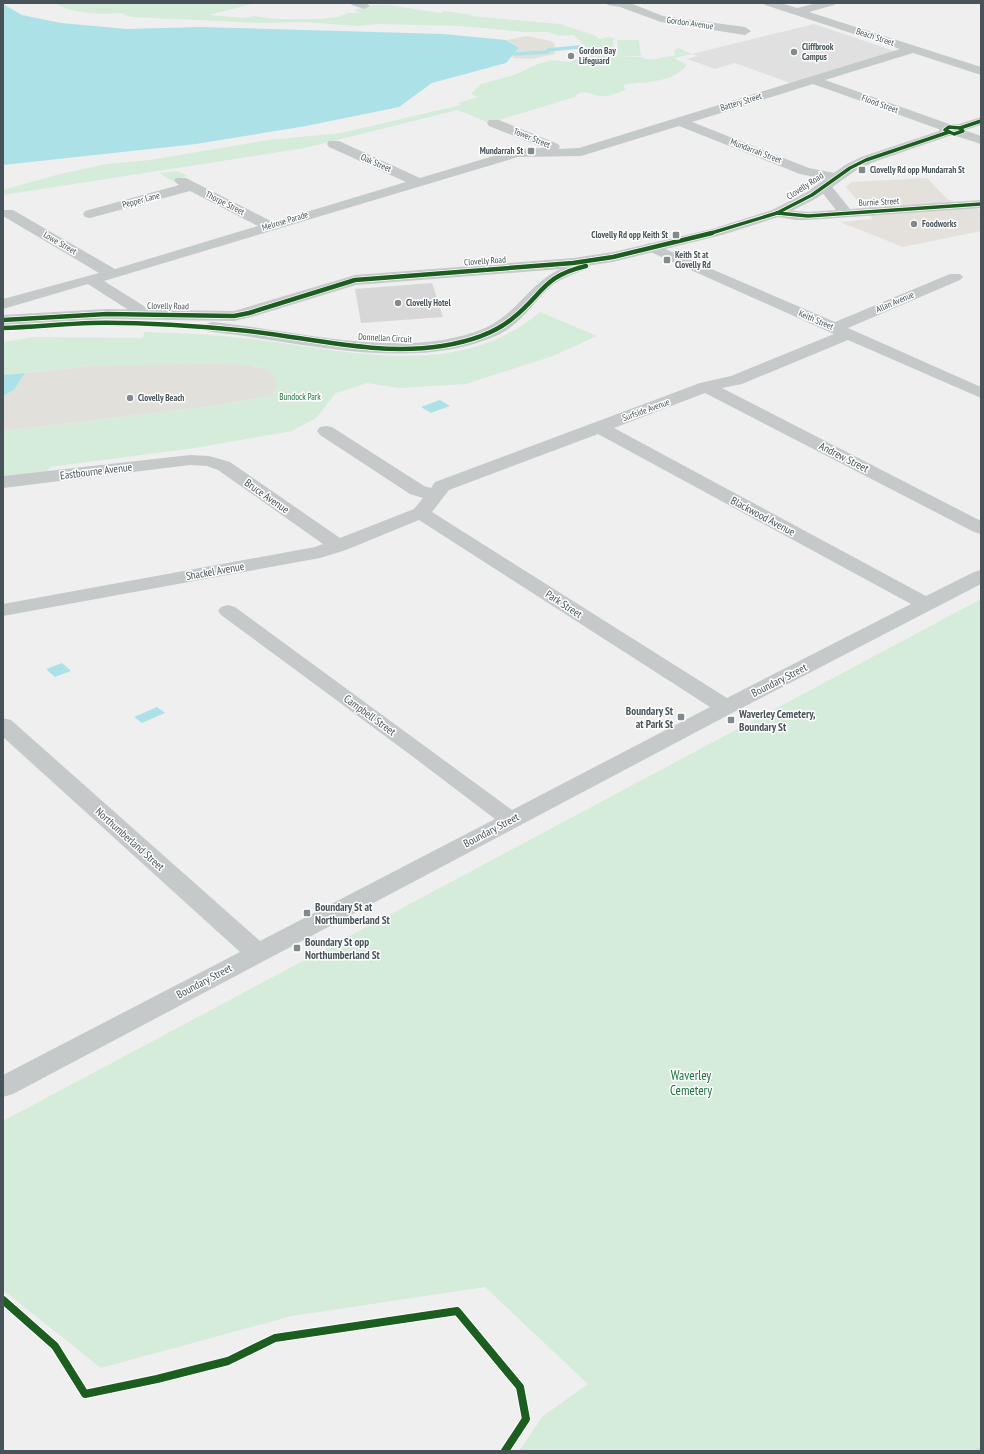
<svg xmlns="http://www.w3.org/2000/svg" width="984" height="1454" font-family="'PT Sans Narrow',sans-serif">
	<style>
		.commercial { fill: #e4e1dc }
		.education { fill: #e1e0e0 }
		.green { fill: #d5ecdb }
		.sand { fill: #e2e0db }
		.water { fill: #ace2e7 }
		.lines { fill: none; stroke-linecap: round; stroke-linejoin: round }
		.stream { stroke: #ace2e7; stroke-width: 3.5 }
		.building { fill: #d7d7d8 }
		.street { fill: #c6c9ca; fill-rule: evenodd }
		.secondary { fill: #c7cacb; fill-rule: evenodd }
		.cycleway-far2-casing { stroke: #fff; stroke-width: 5 }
		.cycleway-far1-casing { stroke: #fff; stroke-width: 6 }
		.cycleway-casing { stroke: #fff; stroke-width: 10 }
		.cycleway-far2 { stroke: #1b5e20; stroke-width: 3.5 }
		.cycleway-far1 { stroke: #1b5e20; stroke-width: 4.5 }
		.cycleway { stroke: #1b5e20; stroke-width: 8 }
		.poi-dot { fill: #828a8e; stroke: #fff; stroke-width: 1.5 }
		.labels { text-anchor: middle; stroke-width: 3; stroke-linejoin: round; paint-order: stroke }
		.far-street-label { font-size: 9px; fill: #475359; stroke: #fff }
		.far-poi-label { font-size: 9px; font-weight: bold; fill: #475359; stroke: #fff; text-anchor: start }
		.far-park-label { font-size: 9px; fill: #1e743e; stroke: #fff }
		.street-label { font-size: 11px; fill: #475359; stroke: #fff }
		.poi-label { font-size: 11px; font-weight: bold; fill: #475359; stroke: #fff; text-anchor: start }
		.near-park-label { font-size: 13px; fill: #1e743e; stroke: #fff }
	</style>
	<rect width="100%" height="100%" fill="#efefef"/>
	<path class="commercial" d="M927,178L947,199L981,210V231L903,247L840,222L873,219L846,187L852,182Z"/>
	<path class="education" d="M814,24L894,51L790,83L735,63L715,69L687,59L698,56L692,54Z"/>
	<g class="green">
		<path d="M55,3H256L209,15L244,18L254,16L276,19H322L338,17L348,13H361L354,10L374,5H389L440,13L445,11L472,15L470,16L560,24L594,35L600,39L609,37L616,39L613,40L614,56L643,57L644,59C657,61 663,56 675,56L674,50L679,48L692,54L674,58L687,65C672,84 644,81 623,85L626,90C620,92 607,97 601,96C593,96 582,87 575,97L489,123L458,110L305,148L3,195V190L56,175L106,164L150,160L269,140L341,133L461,105L459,103L478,97L471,94L481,84L514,75L538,64L552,60L570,62L592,54L574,35L559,36L548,32H525L460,26L377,24L358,26L304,22L262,23L133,17L123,15L124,13C104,15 71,14 55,3Z"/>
		<path d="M617,40H639L641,56H618Z"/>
		<path d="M177,171L188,176L172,181L159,173Z"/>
		<path d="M540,312L597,336L553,356L466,384L399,388L367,383L336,393L316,418L292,431L195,448L50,467L48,471L3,476V431L213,406L274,395L273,391L276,387C273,372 271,371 257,366H91L3,375V342L36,337L143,338L144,332C183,333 221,335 260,340C354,352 460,380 540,312Z"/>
		<path d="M981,599V1451H519L543,1416L588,1384L485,1287L292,1316L101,1368L3,1290V1121Z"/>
	</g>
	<g class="sand">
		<path d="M527,36L551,41L555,44V54L532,59L512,58L519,48L507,40Z"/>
		<path d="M181,364C199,365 265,360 274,375C276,378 276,384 277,387L273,391L274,395L213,406L3,431V396L14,390L25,373L91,366Z"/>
	</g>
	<g class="water">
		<path d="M3,4L22,15L61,23L127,29L200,27L444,34L506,40L519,48L506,63L432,83L399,107L306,126L196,144L3,165Z"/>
		<path d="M25,373L14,390L3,396V375Z"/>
		<path d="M440,400L450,406L431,413L421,407Z"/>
		<path d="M62,663L71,671L55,677L46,669Z"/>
		<path d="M157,707L165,713L142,723L134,717Z"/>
	</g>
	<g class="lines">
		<path class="stream" d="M514,54L548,52V50L579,47"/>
	</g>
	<path class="building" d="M432,283L443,317L361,323L355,289Z"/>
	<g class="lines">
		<g class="street">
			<path d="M350,3H366L370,6L364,9L352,5Z"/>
			<path d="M606,3H630L663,16L745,27L751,31L745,35L661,22L620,7L608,5Z"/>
			<path d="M763,3H781L797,8L817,3H836L834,5L809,12L981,67V75L913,53L825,80L952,125L954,128L952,131L947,132L813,84L692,122L809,168L840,174L842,177L840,180L835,181L800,174L679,126L581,156L518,157L104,281L144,306L146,309L143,317H131L129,314L130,311L88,284L3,309V299L99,273L3,216V210H13L115,269L258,226L190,191L90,218L85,217L83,214L85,211L179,185L174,181L176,178H186L273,222L406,182L329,147L327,144L329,141H339L420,178L517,149L544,148L489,126L487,123L489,120H499L558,144L560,147L558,149L579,148L900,49L765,5Z"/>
			<path d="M961,129L981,136V144L956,136L954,133L956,130Z"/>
			<path d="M824,182L829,183L850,209L981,200V208L808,220H796L772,216L770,213L772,210L777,209L808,212L836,210L817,186L819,183Z"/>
			<path d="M651,243L835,322L950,274H960L963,277L960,280L848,328L981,387V398L848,340L742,384L722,388L981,521V534L974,532L705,393L614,428L926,596L974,572L981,570V584L734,712L13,1094L3,1097V1075L240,952L3,737V718L11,720L260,941L495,819L412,756L221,615L218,611L221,607L228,605L235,607L512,810L710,707L419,520L346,550L320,558L3,616V604L315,547L323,544L218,470L207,466L190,465L3,488V476L190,455L209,456L230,462L340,538L414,509L423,498L410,494L320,435L317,431L320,427L326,426L332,427L424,486L431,488L435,482L700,383L731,376L834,334L646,250L644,247L646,244ZM598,434L911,604L727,698L432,512L449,490Z"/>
		</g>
		<path class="secondary" d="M981,117V125L959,132L958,136H949L871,163L855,171L817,198L782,216L722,235L613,262L586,266L584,270C574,274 563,278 554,284C534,300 522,324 498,335C412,374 302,341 212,332L206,330L204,327L206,324L212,322C296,330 405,362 485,328C516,315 530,282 561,269L356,285L255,316L234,321L107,319L3,325V315L107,309L234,311L355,275L573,258L613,252L712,229L772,210L807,192L845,165L861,157L939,131L940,126L959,124Z"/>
		<defs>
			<g id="cycleway-far2">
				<path d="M949,127L960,128L963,131L954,134L945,130Z"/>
				<path d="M960,128L981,121"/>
				<path d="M777,213L808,216L981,204"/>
				<path d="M708,234L777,213L812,195L850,168L866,160L949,132"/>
			</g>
			<g id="cycleway-far1">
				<path d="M3,320L107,314L234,316L249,313L355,280L573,263L613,257L712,233"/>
				<path d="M3,328C33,327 62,324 92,323C144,322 196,326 248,331C312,338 377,356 442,346C467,342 494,334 513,318C543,294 543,276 586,266"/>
			</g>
			<path id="cycleway" d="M3,1300L55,1346L85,1394L157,1379L228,1361L275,1338L457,1311L520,1387L526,1419L505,1451"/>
		</defs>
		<use href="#cycleway-far2" class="cycleway-far2-casing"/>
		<use href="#cycleway-far1" class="cycleway-far1-casing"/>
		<use href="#cycleway" class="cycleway-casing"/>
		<use href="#cycleway-far2" class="cycleway-far2"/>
		<use href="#cycleway-far1" class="cycleway-far1"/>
		<use href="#cycleway" class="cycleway"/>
	</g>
	<g class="poi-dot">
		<circle cx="794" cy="52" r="4"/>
		<circle cx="571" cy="56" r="4"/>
		<rect x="527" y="147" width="8" height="8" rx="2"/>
		<rect x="858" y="166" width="8" height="8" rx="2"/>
		<circle cx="914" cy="224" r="4"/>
		<rect x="672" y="231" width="8" height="8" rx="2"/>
		<rect x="663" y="256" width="8" height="8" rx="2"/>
		<circle cx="398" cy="303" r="4"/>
		<circle cx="130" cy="398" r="4"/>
		<rect x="677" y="713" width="8" height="8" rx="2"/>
		<rect x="727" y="716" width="8" height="8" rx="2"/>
		<rect x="303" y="909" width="8" height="8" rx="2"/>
		<rect x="293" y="944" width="8" height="8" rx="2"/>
	</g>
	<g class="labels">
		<g class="far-street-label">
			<text transform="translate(690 23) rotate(8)" y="3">Gordon Avenue</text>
			<text transform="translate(875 37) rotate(18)" y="3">Beach Street</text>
			<text transform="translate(741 102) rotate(-17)" y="3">Battery Street</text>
			<text transform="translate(880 104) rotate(20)" y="3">Flood Street</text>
			<text transform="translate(532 138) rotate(22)" y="3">Tower Street</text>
			<text transform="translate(756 151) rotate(21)" y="3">Mundarrah Street</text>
			<text transform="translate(376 163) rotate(24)" y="3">Oak Street</text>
			<text transform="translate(805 186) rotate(-33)" y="3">Clovelly Road</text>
			<text transform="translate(141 200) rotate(-15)" y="3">Pepper Lane</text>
			<text transform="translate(879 202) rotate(-3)" y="3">Burnie Street</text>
			<text transform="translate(225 203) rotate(27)" y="3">Thorpe Street</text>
			<text transform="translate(285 221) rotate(-17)" y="3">Melrose Parade</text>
			<text transform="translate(60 243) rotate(30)" y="3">Lowe Street</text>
			<text transform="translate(485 261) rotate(-4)" y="3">Clovelly Road</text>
			<text transform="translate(895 302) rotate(-23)" y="3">Allan Avenue</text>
			<text transform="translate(168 306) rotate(1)" y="3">Clovelly Road</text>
			<text transform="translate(816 320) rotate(23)" y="3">Keith Street</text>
			<text transform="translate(385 338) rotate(3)" y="3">Donnellan Circuit</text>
			<text transform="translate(646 410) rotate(-20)" y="3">Surfside Avenue</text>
		</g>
		<g class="far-poi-label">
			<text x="802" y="50">Cliffbrook<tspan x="802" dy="10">Campus</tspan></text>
			<text x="579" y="54">Gordon Bay<tspan x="579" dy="10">Lifeguard</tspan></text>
			<text x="523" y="154" text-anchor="end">Mundarrah St</text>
			<text x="870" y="173">Clovelly Rd opp Mundarrah St</text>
			<text x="922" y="227">Foodworks</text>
			<text x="668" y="238" text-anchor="end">Clovelly Rd opp Keith St</text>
			<text x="675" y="258">Keith St at<tspan x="675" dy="10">Clovelly Rd</tspan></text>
			<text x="406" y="306">Clovelly Hotel</text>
			<text x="138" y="401">Clovelly Beach</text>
		</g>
		<g class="far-park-label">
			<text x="300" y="400">Bundock Park</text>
		</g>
		<g class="street-label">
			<text transform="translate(844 457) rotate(27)" y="4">Andrew Street</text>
			<text transform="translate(96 471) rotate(-7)" y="4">Eastbourne Avenue</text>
			<text transform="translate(267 496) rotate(35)" y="4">Bruce Avenue</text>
			<text transform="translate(763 516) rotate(28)" y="4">Blackwood Avenue</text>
			<text transform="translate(215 571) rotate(-10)" y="4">Shackel Avenue</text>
			<text transform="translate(564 604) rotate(33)" y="4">Park Street</text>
			<text transform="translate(779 680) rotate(-27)" y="4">Boundary Street</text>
			<text transform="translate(370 715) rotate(36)" y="4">Campbell Street</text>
			<text transform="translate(491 830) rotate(-28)" y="4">Boundary Street</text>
			<text transform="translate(130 839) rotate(42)" y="4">Northumberland Street</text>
			<text transform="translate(204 981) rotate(-28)" y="4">Boundary Street</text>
		</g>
		<g class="poi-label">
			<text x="673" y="715" text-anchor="end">Boundary St<tspan x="673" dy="13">at Park St</tspan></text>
			<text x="739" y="718">Waverley Cemetery,<tspan x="739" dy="13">Boundary St</tspan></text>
			<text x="315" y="911">Boundary St at<tspan x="315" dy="13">Northumberland St</tspan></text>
			<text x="305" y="946">Boundary St opp<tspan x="305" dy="13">Northumberland St</tspan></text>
		</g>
		<g class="near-park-label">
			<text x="691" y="1080">Waverley<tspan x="691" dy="15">Cemetery</tspan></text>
		</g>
	</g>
	<rect width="984" height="1454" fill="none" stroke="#475359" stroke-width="8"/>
</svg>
